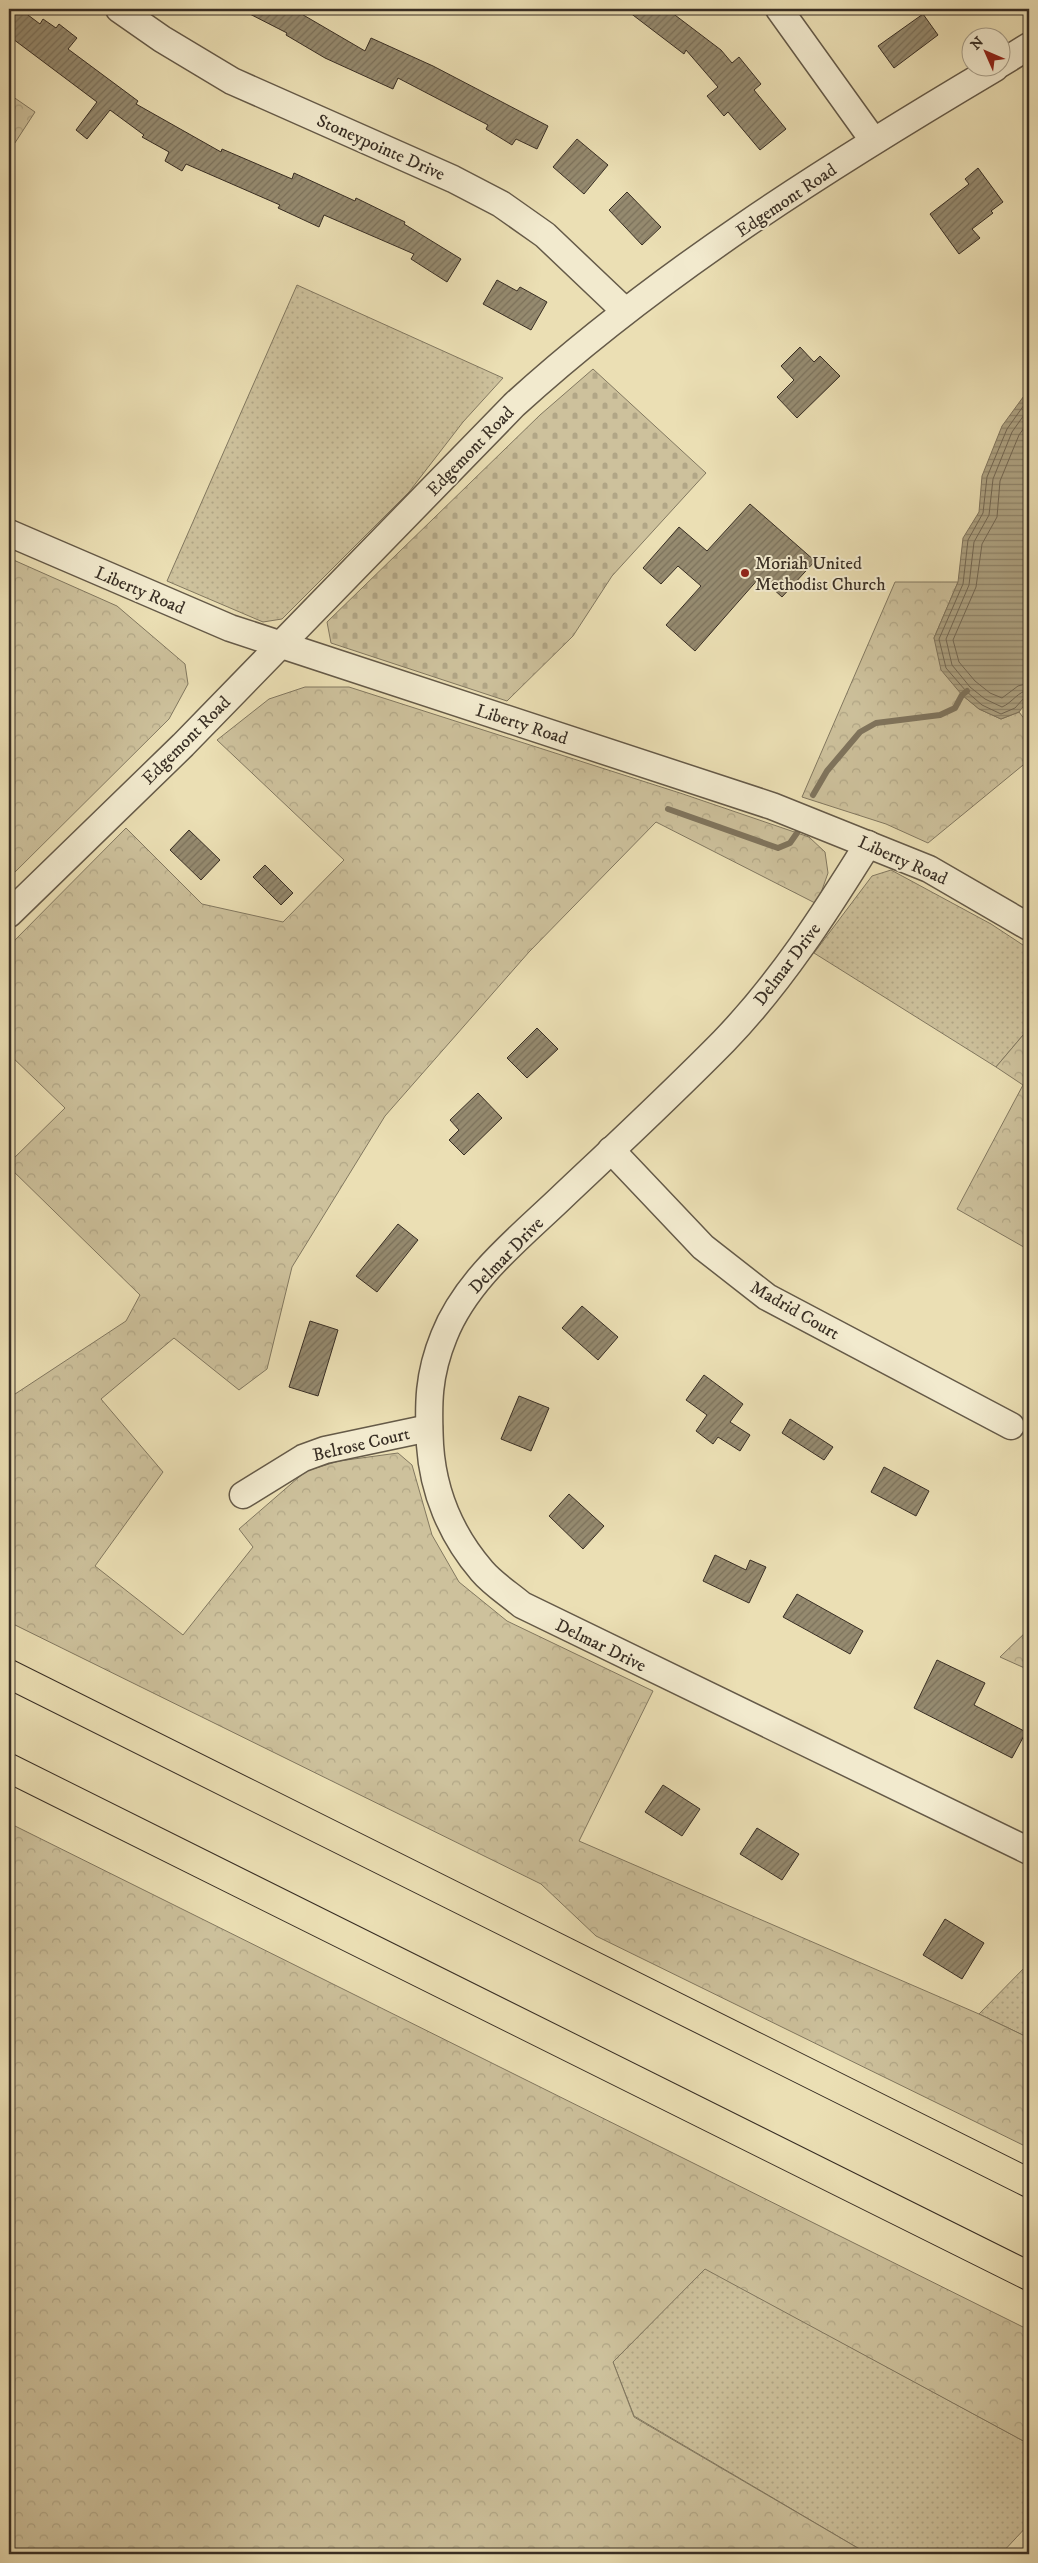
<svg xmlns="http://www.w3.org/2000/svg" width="1038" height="2563" font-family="'IM FELL DW Pica',serif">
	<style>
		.grass { fill: url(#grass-dots); stroke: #827860 }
		.forest { fill: url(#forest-crowns); stroke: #827860 }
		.cemetery { fill: url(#cemetery-stones); stroke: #827860 }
		.water { fill: url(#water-rules); stroke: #7f745d }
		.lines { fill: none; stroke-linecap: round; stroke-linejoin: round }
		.shore { stroke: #736854; stroke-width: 1 }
		.stream { stroke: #7f745d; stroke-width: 6 }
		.building { fill: url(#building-hatch); stroke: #382e24 }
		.minor-casing { stroke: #655a48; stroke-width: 29 }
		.highway-casing { stroke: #382e24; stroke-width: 30 }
		.minor { stroke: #f2eace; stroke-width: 26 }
		.highway { stroke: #ebdfb4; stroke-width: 28 }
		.poi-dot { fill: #8f2418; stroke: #f2eace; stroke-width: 2 }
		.labels { text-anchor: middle; stroke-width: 4; stroke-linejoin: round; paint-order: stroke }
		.street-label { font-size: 18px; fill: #382e24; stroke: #f2eace }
		.poi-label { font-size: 18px; fill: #382e24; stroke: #f2eace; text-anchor: start }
	</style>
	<defs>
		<pattern id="grass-dots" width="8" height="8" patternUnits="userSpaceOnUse" patternTransform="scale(1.25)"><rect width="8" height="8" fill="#cdc19c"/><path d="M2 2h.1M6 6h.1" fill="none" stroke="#b1a686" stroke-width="1.8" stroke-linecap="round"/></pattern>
		<pattern id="forest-crowns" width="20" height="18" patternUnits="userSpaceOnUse" patternTransform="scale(1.25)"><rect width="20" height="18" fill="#cdc19c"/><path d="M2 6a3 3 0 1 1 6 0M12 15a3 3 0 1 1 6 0" fill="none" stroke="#b1a686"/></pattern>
		<pattern id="cemetery-stones" width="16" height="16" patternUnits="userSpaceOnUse" patternTransform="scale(1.25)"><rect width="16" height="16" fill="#cdc19c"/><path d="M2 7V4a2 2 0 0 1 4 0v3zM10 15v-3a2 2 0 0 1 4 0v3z" fill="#b1a686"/></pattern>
		<pattern id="water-rules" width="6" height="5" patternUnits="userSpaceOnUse" patternTransform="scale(1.25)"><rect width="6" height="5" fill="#aea383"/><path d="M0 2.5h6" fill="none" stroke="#8f856b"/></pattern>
		<pattern id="building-hatch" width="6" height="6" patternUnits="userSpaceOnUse" patternTransform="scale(1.25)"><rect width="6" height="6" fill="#958a6f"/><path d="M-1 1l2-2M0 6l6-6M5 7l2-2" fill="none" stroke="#7b715b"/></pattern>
	</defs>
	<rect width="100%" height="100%" fill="#ebdfb4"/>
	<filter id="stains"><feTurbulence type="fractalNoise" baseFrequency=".004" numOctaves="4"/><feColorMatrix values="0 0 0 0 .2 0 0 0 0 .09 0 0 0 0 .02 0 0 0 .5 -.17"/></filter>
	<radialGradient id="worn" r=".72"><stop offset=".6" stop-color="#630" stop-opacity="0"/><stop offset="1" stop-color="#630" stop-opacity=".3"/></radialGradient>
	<g class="grass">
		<path d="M297,285L503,378L463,422L409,492L282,619L263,622L167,581Z"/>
		<path d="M891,870L991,924L1029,949V1028L996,1067L814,953L872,876Z"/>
		<path d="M1029,1963V2038L979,2014Z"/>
		<path d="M705,2268L1029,2444V2524L1001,2554H868L634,2416L613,2362Z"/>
	</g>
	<g class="forest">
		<path d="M9,94L35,112L9,152Z"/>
		<path d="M9,558L117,606L185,664L188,684L169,719L9,878Z"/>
		<path d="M895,582H958L934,638L962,695L979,709L1001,719L1019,712L1029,725L1028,761L928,843L886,824L802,797Z"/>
		<path d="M305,687H349L683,794L809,837L825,852L828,873L817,904L656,822L529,952L385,1116L292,1267L267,1369L239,1390L174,1338L101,1399L163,1472L95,1566L183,1635L253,1547L239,1529L306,1471L339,1461L398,1453L412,1465L432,1535L459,1582L507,1621L653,1691L579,1841L979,2014L1029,2038V2148L596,1936L541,1884L9,1622V1398L126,1321L140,1295L9,1167V1163L65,1108L9,1054V946L126,828L202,904L283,922L344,860L217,740L269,699Z"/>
		<path d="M1029,1028V1250L957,1209L1023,1085L996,1067Z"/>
		<path d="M1029,1629V1670L1000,1657Z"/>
		<path d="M9,1823L1029,2330V2444L705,2269L613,2362L634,2417L868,2554H9Z"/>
	</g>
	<path class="cemetery" d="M593,369L706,473L612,576L573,636L507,701L331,643L327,622L540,415Z"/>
	<path class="water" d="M1029,389V699L1019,712L1001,719L979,709L962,695L941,670L934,638L958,582L963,538L979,512L982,476L1002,426Z"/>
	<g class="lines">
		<g class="shore">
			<path d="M1029,398L1007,429L987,477L983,513L968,540L963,584L939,639L946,668L966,691L982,705L1001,714L1015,708L1024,698L1029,697"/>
			<path d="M1029,408L1012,432L993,479L989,515L974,542L969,585L946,639L952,665L970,687L985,699L1002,707C1012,703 1018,691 1029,690"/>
			<path d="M1029,421L1019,435L1000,481L997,517L982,544L976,587L953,640L959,662L975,681L990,693L1002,698L1018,686L1029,683"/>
		</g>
		<g class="stream">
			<path d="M813,795L827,771L860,732L876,723L940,715L955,708L962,695L967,691"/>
			<path d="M668,809L778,848L790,843L797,833"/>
		</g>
	</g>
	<g class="building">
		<path d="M9,9H20L40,24L43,19L56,28L59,24L77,38L68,49L138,101L136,104L221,152L222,149L292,179L294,173L355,201L356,198L405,222L404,224L461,259L447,282L411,259L414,254L324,215L319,227L278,208L280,205L186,164L182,171L165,161L169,152L142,137L144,135L110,110L87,139L76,130L97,102L9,36Z"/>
		<path d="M240,9H293L365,51L371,38L433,66L548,126L537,149L516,139L512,145L486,129L488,125L398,78L393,89L325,58L286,35L287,33Z"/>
		<path d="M625,9H667L721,50L732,63L739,57L761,84L754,90L786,129L760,150L728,112L724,116L707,96L718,87L686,50L684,54Z"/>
		<path d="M923,14L938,35L894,68L878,46Z"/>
		<path d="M577,139L608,165L584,194L553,167Z"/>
		<path d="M978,168L1003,202L991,211L993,213L972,229L980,238L959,254L930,214L969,184L965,179Z"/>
		<path d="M627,192L661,227L642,245L609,210Z"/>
		<path d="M497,280L517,291L520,287L547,302L531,330L483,304Z"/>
		<path d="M800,347L814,362L820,356L840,376L797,418L777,397L794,380L781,366Z"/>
		<path d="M750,504L815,561L782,597L760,577L695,651L666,625L701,586L678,566L661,584L643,568L679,527L707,551Z"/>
		<path d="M189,830L220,860L201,880L170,850Z"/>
		<path d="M265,865L293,893L281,905L253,877Z"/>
		<path d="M537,1028L558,1049L527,1078L507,1058Z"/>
		<path d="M478,1093L502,1118L464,1155L449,1140L459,1130L450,1120Z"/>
		<path d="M398,1224L418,1240L377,1292L356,1276Z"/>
		<path d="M582,1306L618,1337L598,1360L562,1328Z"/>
		<path d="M310,1321L338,1330L318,1396L289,1387Z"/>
		<path d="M704,1375L743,1404L730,1422L750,1435L740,1451L718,1437L713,1444L696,1431L707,1415L686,1400Z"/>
		<path d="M519,1396L549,1408L531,1451L501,1439Z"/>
		<path d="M790,1419L833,1447L824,1460L782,1433Z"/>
		<path d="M884,1467L929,1491L916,1516L871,1492Z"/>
		<path d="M569,1494L604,1526L583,1549L549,1516Z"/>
		<path d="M715,1555L746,1570L750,1560L766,1567L749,1603L703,1581Z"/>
		<path d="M797,1594L863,1631L850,1654L783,1617Z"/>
		<path d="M937,1660L985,1683L974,1705L1026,1732L1012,1758L914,1708Z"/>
		<path d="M663,1785L700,1809L682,1836L645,1812Z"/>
		<path d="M757,1828L799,1854L782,1880L740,1854Z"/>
		<path d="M945,1919L984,1943L962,1979L923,1955Z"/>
	</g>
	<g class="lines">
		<defs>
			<g id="minor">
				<path d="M119,9L162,39L232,81L453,179L501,204L545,235L625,311"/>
				<path d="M779,9L873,140"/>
				<path d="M1000,64L1029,46"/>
				<path d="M9,533L230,628L772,806L929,869L1029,927"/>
				<path d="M868,844C825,913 781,982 724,1041C671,1095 616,1146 561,1198C518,1239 466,1280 444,1336C428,1375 428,1404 430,1445C433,1491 451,1535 482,1571C493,1584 509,1594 522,1605L1029,1851"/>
				<path d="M9,914L183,745L514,405C659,273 828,167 995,68"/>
				<path d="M611,1150L703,1247L767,1297L1011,1426"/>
				<path d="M243,1495L303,1458L325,1450L429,1428"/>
			</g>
			<g id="highway">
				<path d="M9,1674L1029,2183"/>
				<path d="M9,1768L1029,2276"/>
			</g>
		</defs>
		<use href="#minor" class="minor-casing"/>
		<use href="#highway" class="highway-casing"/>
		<use href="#minor" class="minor"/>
		<use href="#highway" class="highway"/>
	</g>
	<circle class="poi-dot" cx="745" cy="573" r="5"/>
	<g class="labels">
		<g class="street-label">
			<text transform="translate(381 147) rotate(24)" y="6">Stoneypointe Drive</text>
			<text transform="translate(786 200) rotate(-34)" y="6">Edgemont Road</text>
			<text transform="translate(470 451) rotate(-46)" y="6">Edgemont Road</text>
			<text transform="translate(140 590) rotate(23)" y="6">Liberty Road</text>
			<text transform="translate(522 724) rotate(18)" y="6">Liberty Road</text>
			<text transform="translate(186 740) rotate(-45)" y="6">Edgemont Road</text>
			<text transform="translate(903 860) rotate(24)" y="6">Liberty Road</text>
			<text transform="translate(787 964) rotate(-53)" y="6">Delmar Drive</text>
			<text transform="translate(506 1255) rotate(-46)" y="6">Delmar Drive</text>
			<text transform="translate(795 1310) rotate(30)" y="6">Madrid Court</text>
			<text transform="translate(361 1444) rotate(-13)" y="6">Belrose Court</text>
			<text transform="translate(601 1645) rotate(26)" y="6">Delmar Drive</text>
		</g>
		<g class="poi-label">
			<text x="755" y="569">Moriah United<tspan x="755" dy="21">Methodist Church</tspan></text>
		</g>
	</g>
	<rect width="1038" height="2563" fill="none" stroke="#ebdfb4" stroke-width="30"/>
	<rect x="10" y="10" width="1018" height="2543" fill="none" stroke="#382e24" stroke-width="2.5"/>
	<rect x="15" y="15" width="1008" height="2533" fill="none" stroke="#382e24"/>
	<g transform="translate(986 52) rotate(315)"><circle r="24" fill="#f2eace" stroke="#a89f8a"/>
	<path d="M0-4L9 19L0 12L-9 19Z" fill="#8f2418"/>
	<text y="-8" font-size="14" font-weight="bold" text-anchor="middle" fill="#382e24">N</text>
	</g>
	<rect width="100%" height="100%" filter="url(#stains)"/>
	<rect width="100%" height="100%" fill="url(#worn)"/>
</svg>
